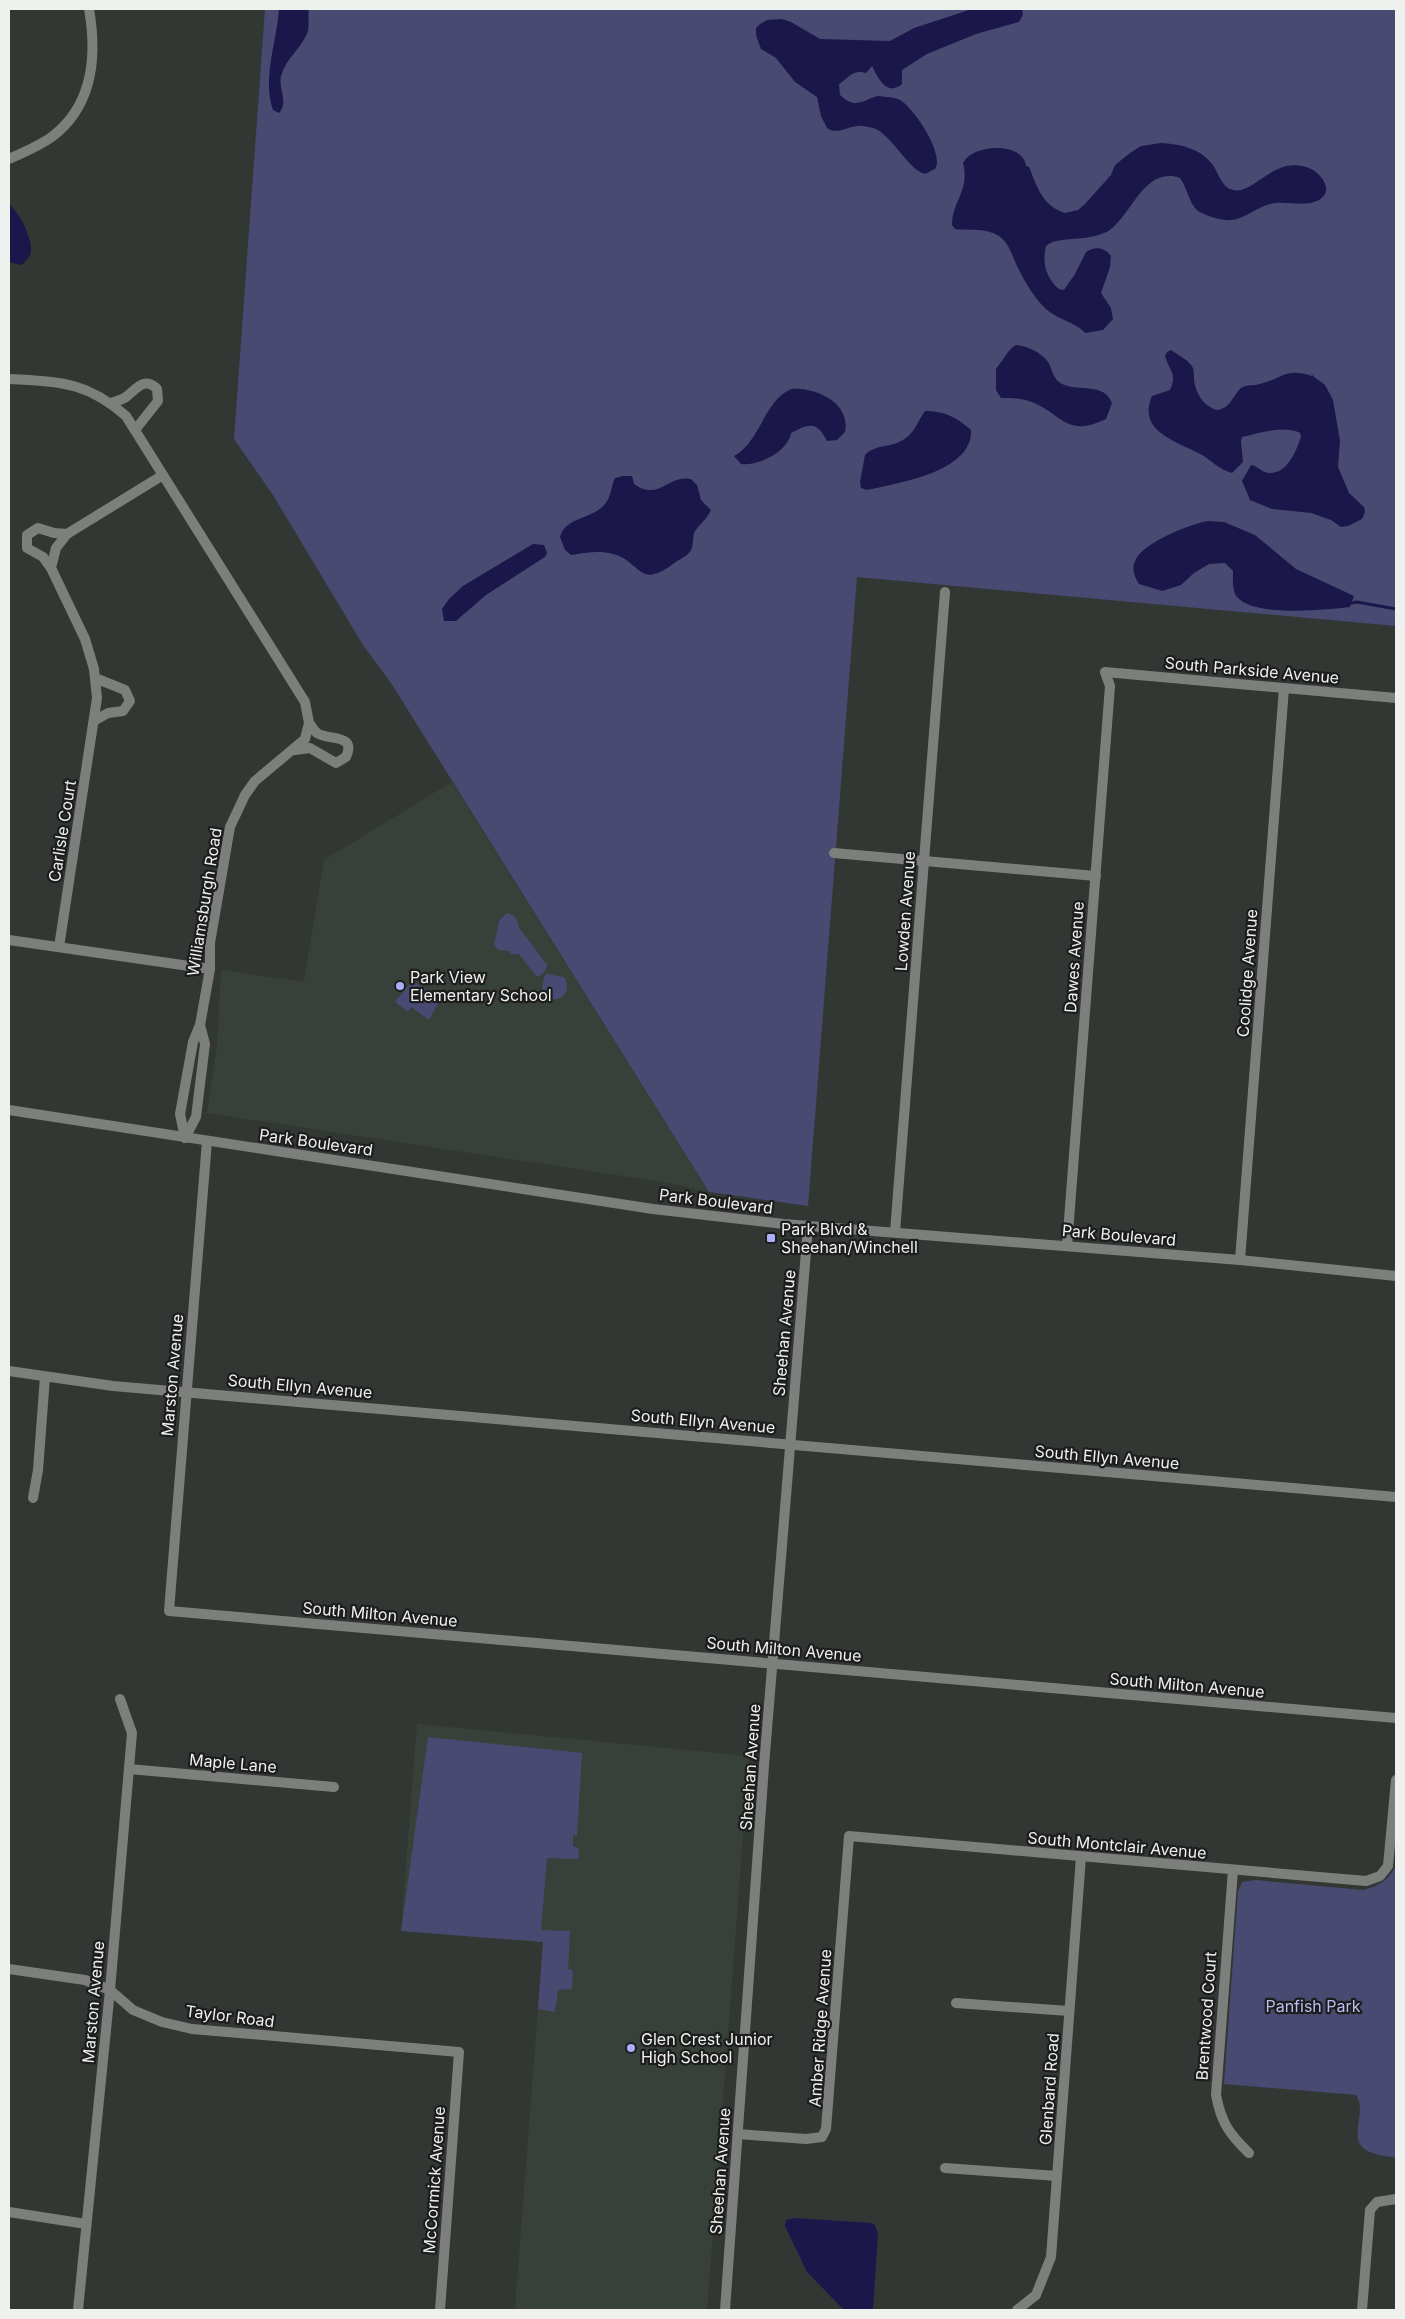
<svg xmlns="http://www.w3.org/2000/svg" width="1405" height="2319" font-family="Inter,sans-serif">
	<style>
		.built { fill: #384139 }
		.green { fill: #484a72 }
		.water { fill: #1b174b }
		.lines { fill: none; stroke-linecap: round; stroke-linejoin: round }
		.stream { stroke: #1b174b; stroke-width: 3 }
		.minor { stroke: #7d7f7d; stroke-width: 10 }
		.poi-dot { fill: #abaffb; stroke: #1c1d1c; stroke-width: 2 }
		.labels { text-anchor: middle; stroke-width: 4.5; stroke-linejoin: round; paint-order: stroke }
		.street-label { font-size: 16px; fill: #eef1ee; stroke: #1c1d1c }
		.poi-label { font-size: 16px; fill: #eef1ee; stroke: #1c1d1c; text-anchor: start }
		.park-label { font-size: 16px; fill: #babef3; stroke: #1c1d1c }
	</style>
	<rect width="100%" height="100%" fill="#333733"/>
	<g class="built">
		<path d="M452,782L709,1192L669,1183L207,1113L217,1047L221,970L304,982L324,860Z"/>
		<path d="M417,1724L749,1756L707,2310H515L543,1942L401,1931Z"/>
	</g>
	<g class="green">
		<path d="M265,9H1396V626L857,577L808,1206L709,1192L391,683L363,645L273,495L234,439Z"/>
		<path d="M507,913L515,916L520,929L547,965C546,971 542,976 536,976L519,954H510L509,951L499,950L494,946L499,921Z"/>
		<path d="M547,974L564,977C575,995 555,1006 541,995L544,976Z"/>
		<path d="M412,981L441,998L429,1020L411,1007L408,1012L395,1002Z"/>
		<path d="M428,1737L582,1753L577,1836L573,1835V1846L579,1848L578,1859L547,1858L541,1930L570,1931L568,1969L573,1970L572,1989L558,1990L555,2012L538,2009L543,1942L401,1931Z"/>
		<path d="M1396,1865V2158C1387,2156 1374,2155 1366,2150C1347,2139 1368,2110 1356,2095L1224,2084L1238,1892L1242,1882L1255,1880L1364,1890C1379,1886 1390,1879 1396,1865Z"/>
	</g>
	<g class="water">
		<path d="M279,9H309C307,17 311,28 306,36C299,50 286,59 281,76C278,88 289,103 279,113L273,110C262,78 277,41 279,9Z"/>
		<path d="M972,9H1022L1023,15L1019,22L976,34L927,54L902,70V84C887,97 878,78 872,66L866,73C852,69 849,78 839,84L840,95C856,110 862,100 878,96C885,97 895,97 900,100C915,109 945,155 935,169L925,174C909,171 891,133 873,128C868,127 862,125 857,126C847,127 836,135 827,128L821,116L817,97L795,82L776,58L761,49L756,35V28L760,24L767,20L782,19L791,22L820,39L890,41L914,28Z"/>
		<path d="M1161,143C1179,144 1200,148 1212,164C1219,173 1221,187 1233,190C1254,195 1272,157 1306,167C1319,170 1336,190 1319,200C1304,208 1285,200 1270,204C1257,207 1245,219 1231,220C1222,221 1206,216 1198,211C1189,204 1187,187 1180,178C1145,166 1133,212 1111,229C1093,243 1057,235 1046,246C1042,263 1046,278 1059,289L1064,290L1075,274L1086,252C1094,246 1105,247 1111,256L1110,267L1101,293L1111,308L1113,319L1103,330L1085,333C1076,322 1055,319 1044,307C1035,298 1026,284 1020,272C1012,258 1010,239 993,233C980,228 967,231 955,229L952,225C952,201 970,191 963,163C973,143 1024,142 1026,166L1029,167C1037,186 1042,206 1065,213L1078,210L1085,204L1111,175L1115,165L1130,153L1141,146Z"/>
		<path d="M9,204C19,212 30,234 31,247C32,255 27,260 22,265L9,262Z"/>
		<path d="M1016,345C1028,346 1042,353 1048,362C1053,370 1052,378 1062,384C1079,392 1104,382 1112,403L1106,419C1067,438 1063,415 1032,402C1023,398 1011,398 1001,398L996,390V369C1002,362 1008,349 1016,345Z"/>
		<path d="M1171,350C1178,355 1189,360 1193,368C1194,371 1194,376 1194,380C1196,394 1203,405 1216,410C1231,409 1232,396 1241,388C1247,384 1254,386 1260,384C1282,379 1285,367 1312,376L1315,373L1313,376L1325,385L1333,400L1340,441L1338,467L1349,493L1364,507L1365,512L1362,519L1348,526L1341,527L1331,520L1311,513L1272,509L1250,500L1242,481L1251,465C1258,466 1261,472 1269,473C1287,474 1296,452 1301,437L1300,433C1284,425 1259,433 1242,437L1241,442L1243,462L1232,473C1220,470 1212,461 1202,455C1180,442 1136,433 1152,396L1170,390C1178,373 1168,369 1165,356L1167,352Z"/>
		<path d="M791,389C816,387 851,403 845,432L837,440L827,441C817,420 808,424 791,433C788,452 758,466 741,464L734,456C761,441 763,402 791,389Z"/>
		<path d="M925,411C945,411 956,417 971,430C973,472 898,483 867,490L861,488L860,482L865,455C876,444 888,448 901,441C914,435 917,422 925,411Z"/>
		<path d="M623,476H632L634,484C659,502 668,474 691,479L697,485L701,500L711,510C707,519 700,524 695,531C692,536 694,544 691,550C687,557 679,559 673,564C638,590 641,561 613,554C599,550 585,553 571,555L565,550L560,537C566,516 592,520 605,504C611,497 611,486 615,478Z"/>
		<path d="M1208,521L1224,522L1255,535L1296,569L1354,596L1350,607C1326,610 1253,617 1237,597C1232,591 1233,578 1233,571L1225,563L1209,564L1194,573L1181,585L1162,591L1139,584C1134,576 1131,568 1136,559C1145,542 1190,524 1208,521Z"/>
		<path d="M533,544L544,545L547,553L545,557L486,595L456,621H444L442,609L449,599L463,586Z"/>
		<path d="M795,2218L871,2223L875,2225L878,2234L873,2310H844L807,2272L785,2226L786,2220Z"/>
	</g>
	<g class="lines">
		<path class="stream" d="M1352,603L1357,602L1396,609"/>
		<g class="minor">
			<path d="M9,159C24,152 40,146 53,136C93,105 97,55 89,9"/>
			<path d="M9,379C60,382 86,381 126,416L305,702L309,723L305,739L255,781L245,795L230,827L210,943V969L200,1025L193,1042L180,1114L185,1138"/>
			<path d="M111,403C116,401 122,400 126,397C136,389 145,376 157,389L158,401L135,430"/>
			<path d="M51,568L43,557L27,548V535L38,528L54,533L67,534"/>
			<path d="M94,721L108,713L123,711L130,701L125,690L95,678"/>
			<path d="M295,750L310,748L336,763L346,757C357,733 328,741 317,733C314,731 312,726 309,723"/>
			<path d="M834,853L1096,876"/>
			<path d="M9,940L210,969"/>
			<path d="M59,947L97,698L94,669L85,639L51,568L56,548L67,534L163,475"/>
			<path d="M9,1110L653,1209L784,1224L1240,1260L1396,1276"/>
			<path d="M185,1138L196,1117L205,1044L200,1025"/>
			<path d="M207,1141L169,1611L1396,1718"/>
			<path d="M895,1232L945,592"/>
			<path d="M1067,1246L1110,686L1105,672L1396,698"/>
			<path d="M1240,1260L1284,688"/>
			<path d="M9,1371L113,1386L1396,1497"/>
			<path d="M33,1498L38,1470L45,1377"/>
			<path d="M129,1769L334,1787"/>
			<path d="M1233,1870L1216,2095C1221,2122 1229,2134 1249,2153"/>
			<path d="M9,1969L85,1980L110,1990L133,2010L162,2022L192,2029L459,2052L440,2310"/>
			<path d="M956,2003L1069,2011"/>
			<path d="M738,2134L806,2139L822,2137L826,2129L849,1836L1366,1881L1380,1876L1388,1866L1396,1780"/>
			<path d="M945,2168L1057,2176"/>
			<path d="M9,2212L86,2224"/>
			<path d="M78,2310L110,1990L132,1733L120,1699"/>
			<path d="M725,2310L764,1766L808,1227"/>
			<path d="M1017,2310L1036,2295L1051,2257L1081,1857"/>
			<path d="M1362,2310L1370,2210L1377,2202L1396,2199"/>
		</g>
	</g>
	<g class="poi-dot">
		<circle cx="400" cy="986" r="5"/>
		<rect x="766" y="1233" width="10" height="10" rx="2.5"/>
		<circle cx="631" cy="2048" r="5"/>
	</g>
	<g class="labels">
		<g class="street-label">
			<text transform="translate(1252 670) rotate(5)" y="6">South Parkside Avenue</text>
			<text transform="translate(62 831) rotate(-81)" y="6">Carlisle Court</text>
			<text transform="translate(204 902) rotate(-81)" y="6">Williamsburgh Road</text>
			<text transform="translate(905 911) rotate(-86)" y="6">Lowden Avenue</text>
			<text transform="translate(1074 957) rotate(-86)" y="6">Dawes Avenue</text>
			<text transform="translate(1247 973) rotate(-86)" y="6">Coolidge Avenue</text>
			<text transform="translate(316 1142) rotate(8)" y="6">Park Boulevard</text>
			<text transform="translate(716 1201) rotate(7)" y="6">Park Boulevard</text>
			<text transform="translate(1119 1235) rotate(5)" y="6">Park Boulevard</text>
			<text transform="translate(784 1333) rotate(-85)" y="6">Sheehan Avenue</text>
			<text transform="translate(172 1375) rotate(-85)" y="6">Marston Avenue</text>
			<text transform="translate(300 1386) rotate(5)" y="6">South Ellyn Avenue</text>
			<text transform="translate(703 1421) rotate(5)" y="6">South Ellyn Avenue</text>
			<text transform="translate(1107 1457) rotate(5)" y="6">South Ellyn Avenue</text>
			<text transform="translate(380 1614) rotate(5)" y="6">South Milton Avenue</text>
			<text transform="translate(784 1649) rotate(5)" y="6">South Milton Avenue</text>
			<text transform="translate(1187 1685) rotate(5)" y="6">South Milton Avenue</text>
			<text transform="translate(233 1763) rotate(5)" y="6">Maple Lane</text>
			<text transform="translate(750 1767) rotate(-86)" y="6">Sheehan Avenue</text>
			<text transform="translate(1117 1845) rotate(5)" y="6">South Montclair Avenue</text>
			<text transform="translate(93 2002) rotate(-85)" y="6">Marston Avenue</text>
			<text transform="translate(230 2016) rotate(7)" y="6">Taylor Road</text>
			<text transform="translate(1206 2016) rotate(-86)" y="6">Brentwood Court</text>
			<text transform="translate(820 2028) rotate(-86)" y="6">Amber Ridge Avenue</text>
			<text transform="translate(1049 2089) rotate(-86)" y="6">Glenbard Road</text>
			<text transform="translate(720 2171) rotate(-86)" y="6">Sheehan Avenue</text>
			<text transform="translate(434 2180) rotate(-86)" y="6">McCormick Avenue</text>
		</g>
		<g class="poi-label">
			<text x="410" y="983">Park View<tspan x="410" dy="18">Elementary School</tspan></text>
			<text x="781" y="1235">Park Blvd &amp;<tspan x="781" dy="18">Sheehan/Winchell</tspan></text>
			<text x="641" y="2045">Glen Crest Junior<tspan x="641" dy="18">High School</tspan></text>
		</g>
		<g class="park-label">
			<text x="1313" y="2012">Panfish Park</text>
		</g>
	</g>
	<rect width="1405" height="2319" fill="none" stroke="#eef1ee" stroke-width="20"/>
</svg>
